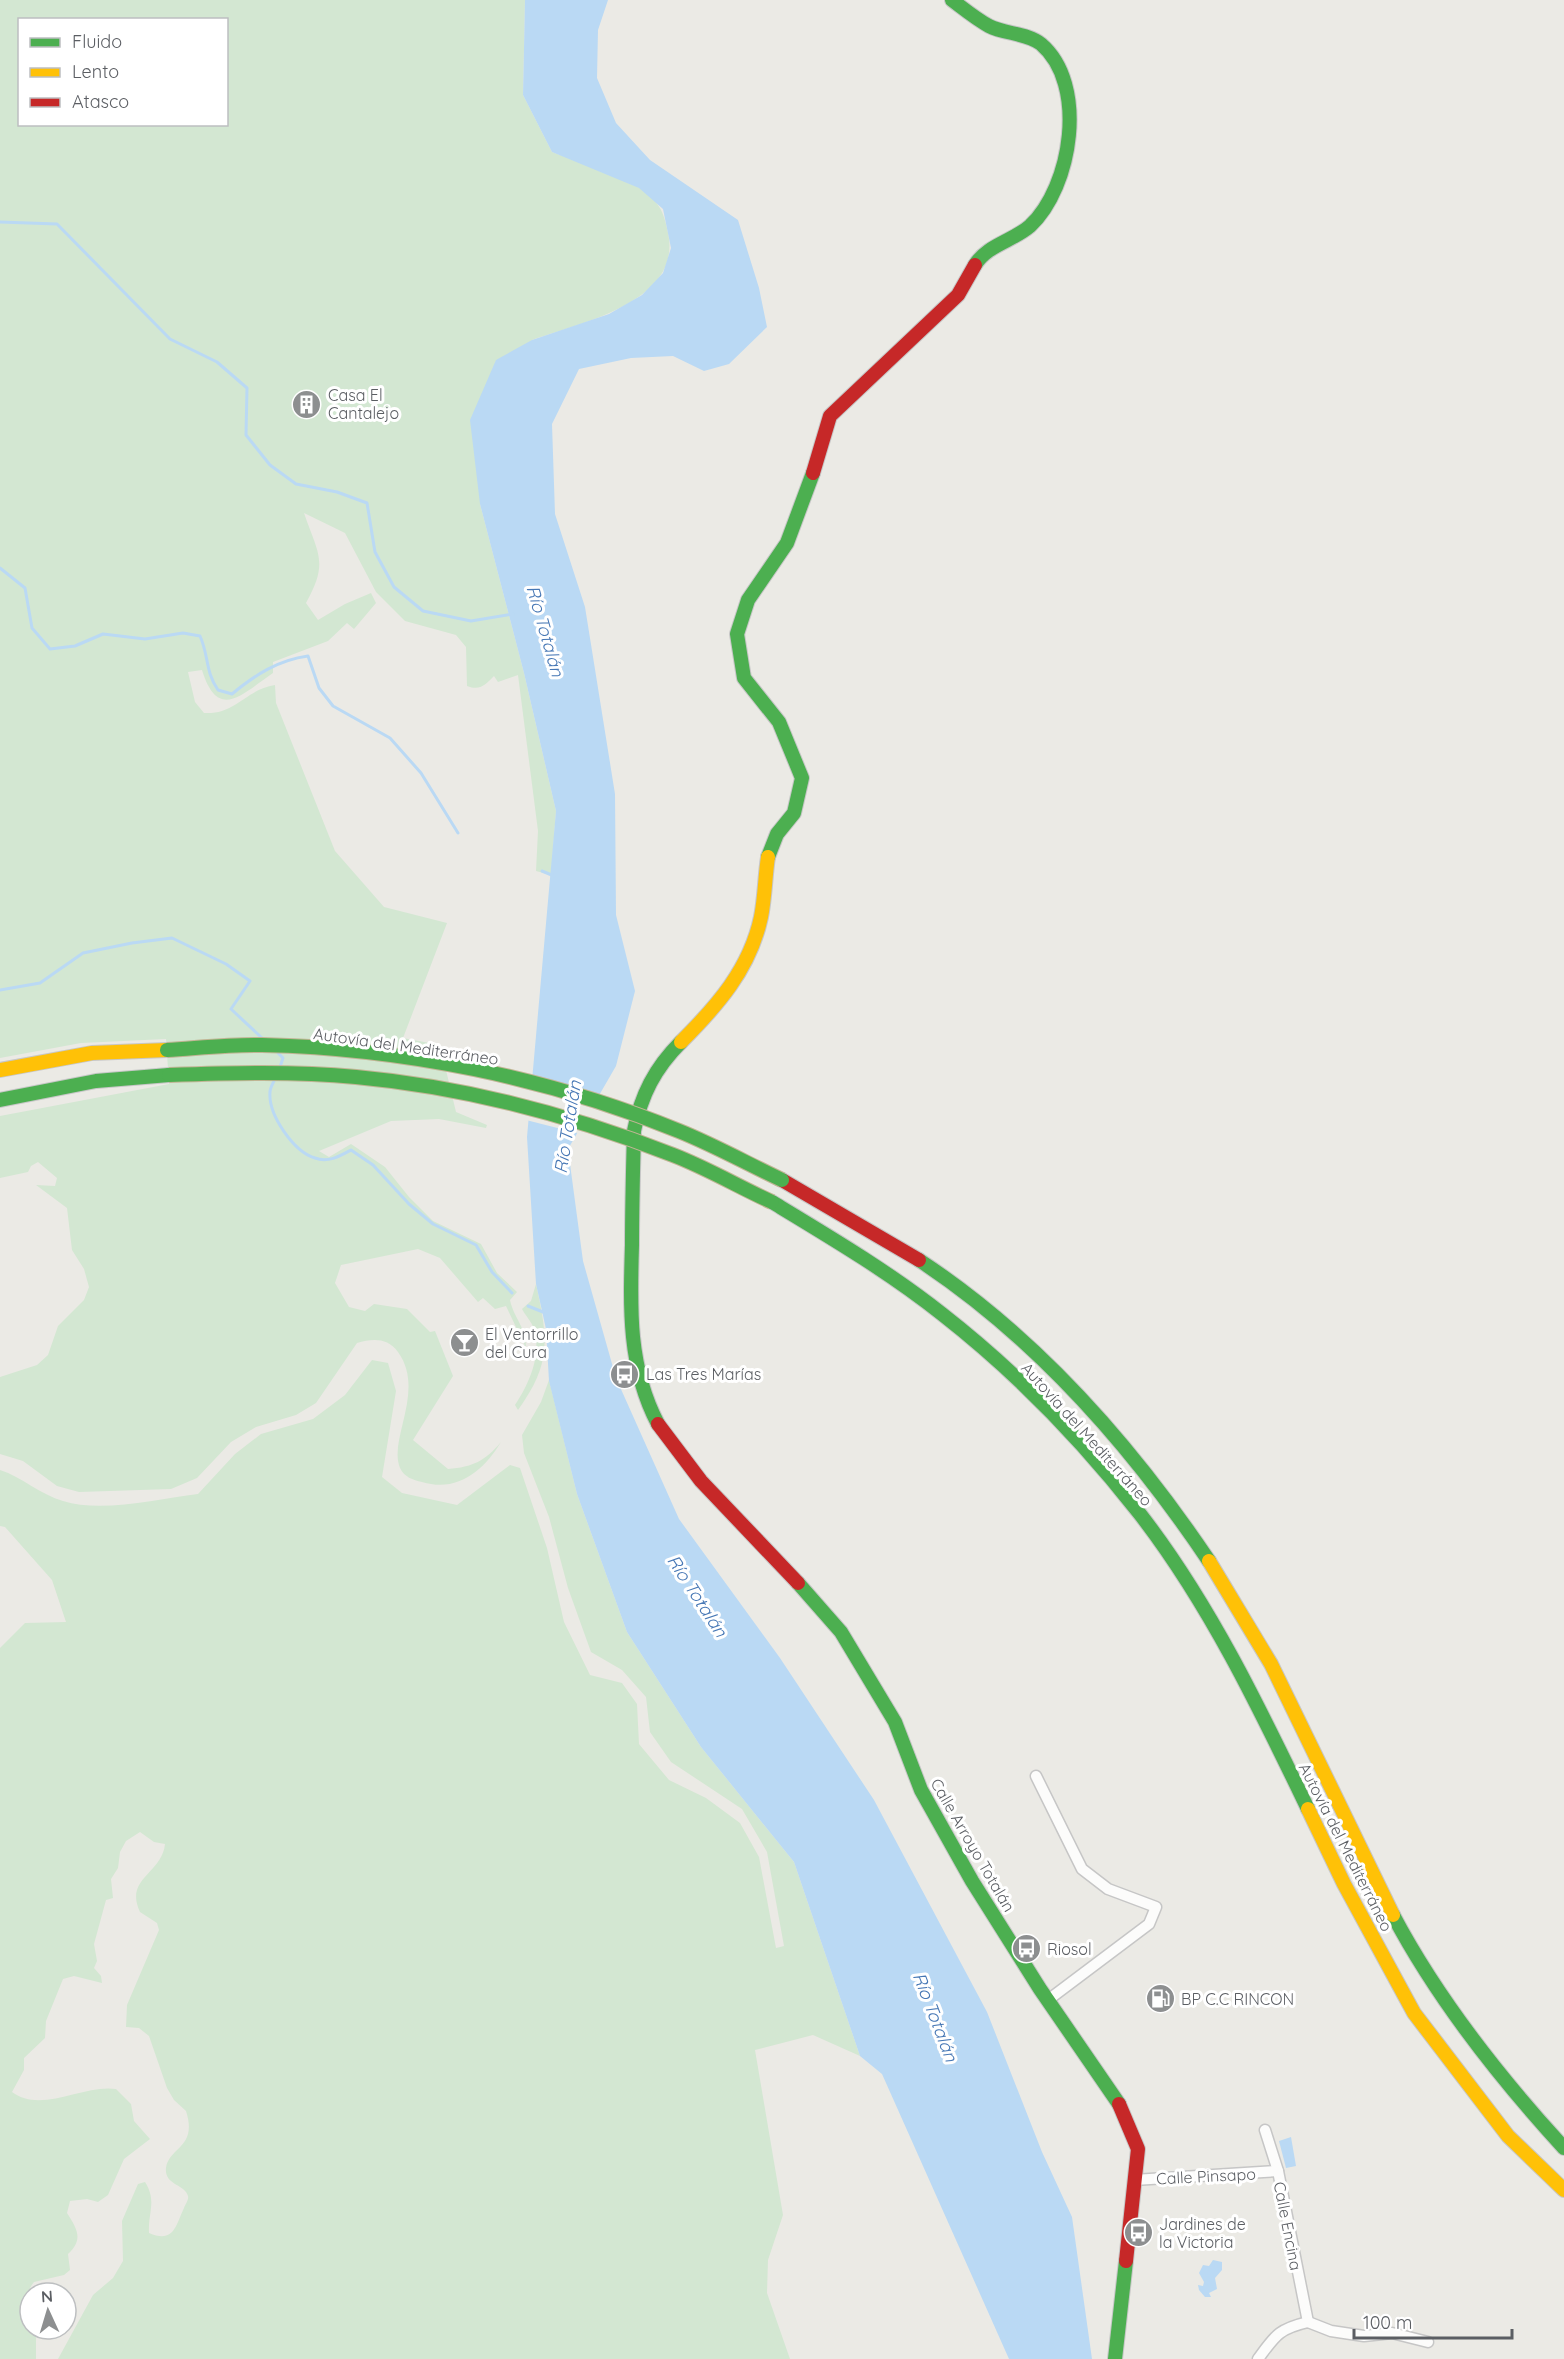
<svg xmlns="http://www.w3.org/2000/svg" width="1564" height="2359" font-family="Quicksand,sans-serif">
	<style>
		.green { fill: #d3e7d2; fill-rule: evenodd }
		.water { fill: #bad9f4 }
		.pier { fill: #ebeae5 }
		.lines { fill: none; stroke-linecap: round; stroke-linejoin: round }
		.stream { stroke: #bad9f4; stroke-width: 3 }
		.street-casing { stroke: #c6c6c6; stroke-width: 13 }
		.fast-casing { stroke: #c7c7c7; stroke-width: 16 }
		.slow-casing { stroke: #c7c7c7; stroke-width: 16 }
		.jam-casing { stroke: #c7c7c7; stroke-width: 16 }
		.street { stroke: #fcfcfb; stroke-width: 10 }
		.fast { stroke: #4caf50; stroke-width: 14 }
		.slow { stroke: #ffc107; stroke-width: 14 }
		.jam { stroke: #c62828; stroke-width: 14 }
		.fast-bridge-casing { stroke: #c1b594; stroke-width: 16; stroke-linecap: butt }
		.fast-bridge { stroke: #4caf50; stroke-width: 14 }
		.labels { text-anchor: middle; stroke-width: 6; stroke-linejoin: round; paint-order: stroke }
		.poi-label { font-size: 16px; fill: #5b5e63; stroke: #fff; text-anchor: start }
		.street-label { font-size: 16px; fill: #5b5e63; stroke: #fff }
		.water-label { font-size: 18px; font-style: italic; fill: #4677b5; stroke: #fff }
	</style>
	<rect width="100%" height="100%" fill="#ebeae5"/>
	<g class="green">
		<path d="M0,0H525L523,95L552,152C575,161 622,175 640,188C659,202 664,211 668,233C683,302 580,323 532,340L480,504L524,673L556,811L551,875L536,871L538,831L518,675L498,682L494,676C485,685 480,691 467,686L466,647L456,635L405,621L376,592L345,533L304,513C318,554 329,562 306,603L318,620L345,604L371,593L376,603L354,629L347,623L328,641L273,662V673C242,694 218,722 202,670L188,672L195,702L204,713C236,715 246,689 275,685L276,703L335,851L384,907L447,923L403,1038L440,1045L456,1112L487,1125L486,1128L439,1119L391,1121L319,1151L329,1157L351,1144L385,1167L409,1197L433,1221L481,1244L497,1273L517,1292L510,1300C514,1319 526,1326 526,1348L506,1306L495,1309L483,1298L478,1302L440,1258L418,1249L341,1265L335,1283L349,1307L365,1311L374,1304L407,1309L430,1332L435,1331L453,1376L413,1440L448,1469C473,1467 485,1461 501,1442C484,1470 458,1493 422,1482C413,1480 404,1477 400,1468C388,1439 426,1391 398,1352C387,1337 372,1339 357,1343L316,1403L296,1415L256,1427L231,1442L197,1478L171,1489L79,1492L57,1486L23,1461L0,1454V1377L37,1365L48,1355L58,1326L84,1300L89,1287L84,1269L72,1250L67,1208L36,1185L55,1186L57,1178L38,1162L31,1166L28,1172L0,1178V1116L169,1084L166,1039L81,1043L0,1058ZM20,20H226V124H20Z"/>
		<path d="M536,1284C548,1339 552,1363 518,1410L515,1405C529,1384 542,1355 534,1329C532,1322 525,1315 522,1309L531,1301Z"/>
		<path d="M372,1360L388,1363L396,1391L382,1477L402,1493L457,1505L510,1465L520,1468L547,1548L564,1622L590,1675L622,1683L637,1704L639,1744L669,1780L706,1798L740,1823L759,1857L776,1948L784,1946L767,1852L742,1809L671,1762L650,1732L646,1697L622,1670L591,1652L568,1588L549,1517L524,1453L522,1435L541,1402L549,1380L577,1494L627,1632L701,1747L794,1862L860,2056L813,2035L755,2050L783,2215L768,2260L767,2293L790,2359H58L93,2295L113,2278L123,2261L122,2221L138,2184L145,2182C157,2201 148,2212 149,2233C174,2244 176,2225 184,2208C185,2205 189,2200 188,2196C185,2184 164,2185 166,2168C169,2147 198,2148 186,2111L174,2100L167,2088L149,2036L139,2028L126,2027L127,2005L159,1930L157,1923L140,1912C124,1878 162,1874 165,1844L154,1842L140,1832L126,1841L120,1852L118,1868L111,1879L113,1898L106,1900L94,1944L97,1961L94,1968L101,1976L102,1983L74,1976L63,1979L46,2021L45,2038L24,2058V2070L12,2092C41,2114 84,2084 116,2089L131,2104L134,2121L150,2139L124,2159L108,2195L98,2202L87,2199L70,2201L67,2213C77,2229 84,2239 68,2254L70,2270L64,2275L34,2282C22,2296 30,2313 30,2329L36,2332V2359H0V1648L25,1623L66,1622L52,1580L5,1527L0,1526V1470C22,1477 41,1495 63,1501C101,1513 158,1499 198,1494L235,1454L261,1434L313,1419L345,1395Z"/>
	</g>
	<g class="water">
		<path d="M525,0H608L598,30L597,78L616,123L650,160L738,220L759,288L767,327L729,364L704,371L673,356L631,358L579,369L552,424L555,514L585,607L615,794L616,915L635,991L616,1066L568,1149L583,1261L616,1378L679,1519L780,1658L874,1800L987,2012L1042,2152L1072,2217L1092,2359H1009L882,2074L860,2056L794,1862L701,1747L627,1632L577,1494L549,1381L546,1329L536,1284L527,1137L556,811L524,673L480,504L470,420L496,360L532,340L609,314L642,295L663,273L671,248L663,209L639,188L552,152L523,95Z"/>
		<path d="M1291,2137L1296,2166L1286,2168L1279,2141Z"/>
		<path d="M1213,2260L1222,2262V2270L1215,2278L1217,2289L1209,2293L1211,2297H1205L1199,2290L1198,2285L1203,2286L1204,2282L1199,2273L1203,2265L1209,2266Z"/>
	</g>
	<path class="pier" d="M530,1074L603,1095L581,1134L526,1120Z"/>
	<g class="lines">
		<g class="stream">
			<path d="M0,222L57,224L170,339L217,362L247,388L246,435L270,465L296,484L337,492L367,503L375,552L394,587L423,611L471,621L513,614"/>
			<path d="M0,568L25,588L32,628L50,649L75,646L103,634L145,639L183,633L200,636C209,656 205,671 218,690L232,694C255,675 278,660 308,656L319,688L333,706L390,738L421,773L458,833"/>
			<path d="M542,871L554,876"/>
			<path d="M0,990L40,983L83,953L132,943L172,938L226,964L250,981L231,1009L262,1038"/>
			<path d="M278,1053L283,1058L280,1067"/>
			<path d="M275,1079C273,1083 270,1088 270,1092C268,1115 294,1152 315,1158C328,1163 340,1156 351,1150L373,1165L409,1204L433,1224L476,1245L492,1272L512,1293"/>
			<path d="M528,1306L543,1312"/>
		</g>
		<defs>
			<g id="street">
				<path d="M1036,1776L1082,1869L1108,1889L1156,1907L1149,1924L1048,2000"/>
				<path d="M1265,2130L1278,2171L1308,2322"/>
				<path d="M1134,2180L1278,2171"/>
				<path d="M1308,2322L1331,2331L1364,2336L1392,2333L1428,2342"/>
				<path d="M1258,2359C1275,2336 1278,2329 1308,2322"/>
			</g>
			<g id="fast">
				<path d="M952,0C964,9 976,19 989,26C1004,34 1028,33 1041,44C1088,84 1072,187 1030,226C1013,241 987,245 975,265"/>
				<path d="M768,857L777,834L794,813L802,778L779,722L744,678L737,634L748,600L787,543L813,473"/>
				<path d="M0,1100L96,1081L169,1075"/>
				<path d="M772,1202C830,1237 889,1272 942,1314C1015,1371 1083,1441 1140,1514C1209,1603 1259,1707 1308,1809"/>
				<path d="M919,1260C1036,1337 1131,1445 1209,1561"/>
				<path d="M658,1424C628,1367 630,1308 632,1245C632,1207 633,1169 634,1131C641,1095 655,1068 681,1042"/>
				<path d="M798,1583L841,1632L895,1722L921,1790L972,1881L1040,1989L1119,2104"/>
				<path d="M1393,1915C1438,2000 1499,2077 1564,2148"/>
				<path d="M1115,2359L1126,2261"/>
			</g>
			<g id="slow">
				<path d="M681,1042C717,1006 750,969 761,917C765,897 765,876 768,857"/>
				<path d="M0,1070L92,1053L167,1050"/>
				<path d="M1209,1561L1271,1664L1393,1915"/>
				<path d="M1308,1809L1344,1884L1414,2013L1508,2136L1564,2190"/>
			</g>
			<g id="jam">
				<path d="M813,473L830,416L958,295L975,265"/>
				<path d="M782,1180L919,1260"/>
				<path d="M658,1424L701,1481L798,1583"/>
				<path d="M1119,2104L1138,2149L1126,2261"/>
			</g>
		</defs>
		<use href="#street" class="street-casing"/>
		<use href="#fast" class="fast-casing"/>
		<use href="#slow" class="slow-casing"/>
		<use href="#jam" class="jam-casing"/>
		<use href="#street" class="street"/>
		<use href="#fast" class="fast"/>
		<use href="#slow" class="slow"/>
		<use href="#jam" class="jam"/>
		<defs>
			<g id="fast-bridge">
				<path d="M167,1050C199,1048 231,1044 262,1045C404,1048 549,1078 679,1131C714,1145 748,1164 782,1180"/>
				<path d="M169,1075C231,1073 294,1071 356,1077C465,1087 571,1115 673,1155C707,1168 739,1187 772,1202"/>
			</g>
		</defs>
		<use href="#fast-bridge" class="fast-bridge-casing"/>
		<use href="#fast-bridge" class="fast-bridge"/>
	</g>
	<defs>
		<symbol id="building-disc" viewBox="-11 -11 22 22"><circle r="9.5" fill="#8d8f90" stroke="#fff"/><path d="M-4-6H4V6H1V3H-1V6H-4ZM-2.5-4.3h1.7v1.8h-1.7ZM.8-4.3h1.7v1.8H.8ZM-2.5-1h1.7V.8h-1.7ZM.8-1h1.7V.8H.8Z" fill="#fff"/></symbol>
		<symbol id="bar-disc" viewBox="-11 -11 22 22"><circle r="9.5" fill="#8d8f90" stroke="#fff"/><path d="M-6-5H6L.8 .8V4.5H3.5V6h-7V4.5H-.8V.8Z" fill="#fff"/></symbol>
		<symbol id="bus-disc" viewBox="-11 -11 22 22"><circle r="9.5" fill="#8d8f90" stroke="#fff"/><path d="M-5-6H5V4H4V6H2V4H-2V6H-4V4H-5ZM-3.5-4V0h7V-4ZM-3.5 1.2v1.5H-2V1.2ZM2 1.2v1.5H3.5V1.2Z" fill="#fff"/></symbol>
		<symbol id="fuel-disc" viewBox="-11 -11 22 22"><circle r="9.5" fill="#8d8f90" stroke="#fff"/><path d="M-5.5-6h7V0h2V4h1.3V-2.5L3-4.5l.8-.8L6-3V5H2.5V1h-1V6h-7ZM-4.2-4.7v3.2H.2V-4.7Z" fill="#fff"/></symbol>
	</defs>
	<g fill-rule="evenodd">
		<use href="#building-disc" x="290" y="388" width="33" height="33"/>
		<use href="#bar-disc" x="448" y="1326" width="33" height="33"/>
		<use href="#bus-disc" x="608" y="1358" width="33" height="33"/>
		<use href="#bus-disc" x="1010" y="1932" width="33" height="33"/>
		<use href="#fuel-disc" x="1144" y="1982" width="33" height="33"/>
		<use href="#bus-disc" x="1122" y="2216" width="33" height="33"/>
	</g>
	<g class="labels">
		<g class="poi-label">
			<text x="328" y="401">Casa El<tspan x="328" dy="18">Cantalejo</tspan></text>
			<text x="485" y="1340">El Ventorrillo<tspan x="485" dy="18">del Cura</tspan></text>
			<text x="646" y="1380">Las Tres Marías</text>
			<text x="1047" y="1955">Riosol</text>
			<text x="1181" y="2005">BP C.C RINCON</text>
			<text x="1159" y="2230">Jardines de<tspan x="1159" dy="18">la Victoria</tspan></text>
		</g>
		<g class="street-label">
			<text transform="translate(406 1046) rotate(8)" y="6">Autovía del Mediterráneo</text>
			<text transform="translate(1087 1434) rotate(48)" y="6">Autovía del Mediterráneo</text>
			<text transform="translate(973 1845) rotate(60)" y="6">Calle Arroyo Totalán</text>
			<text transform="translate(1346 1847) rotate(63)" y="6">Autovía del Mediterráneo</text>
			<text transform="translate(1206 2176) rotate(-3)" y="6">Calle Pinsapo</text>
			<text transform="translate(1288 2226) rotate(79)" y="6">Calle Encina</text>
		</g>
		<g class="water-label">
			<text transform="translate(545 631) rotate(74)" y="6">Río Totalán</text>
			<text transform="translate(568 1127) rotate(-81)" y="6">Río Totalán</text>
			<text transform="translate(697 1596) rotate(57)" y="6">Río Totalán</text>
			<text transform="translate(935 2017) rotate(69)" y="6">Río Totalán</text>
		</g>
	</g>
	<rect x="18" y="18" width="210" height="108" fill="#ffffff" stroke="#bdbfc1" stroke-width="1.5"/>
	<rect x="30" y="38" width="30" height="9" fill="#4caf50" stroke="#bdbfc1" stroke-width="1.5"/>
	<text x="72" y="48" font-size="18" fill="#5b5e63">Fluido</text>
	<rect x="30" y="68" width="30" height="9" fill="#ffc107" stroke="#bdbfc1" stroke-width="1.5"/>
	<text x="72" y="78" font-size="18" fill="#5b5e63">Lento</text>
	<rect x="30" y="98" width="30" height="9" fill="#c62828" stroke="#bdbfc1" stroke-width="1.5"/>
	<text x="72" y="108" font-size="18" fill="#5b5e63">Atasco</text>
	<g transform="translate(48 2311) rotate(356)"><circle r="28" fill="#ffffff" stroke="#bdbfc1" stroke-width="1.5"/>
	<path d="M0-4.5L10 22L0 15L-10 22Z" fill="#8d8f90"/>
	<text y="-9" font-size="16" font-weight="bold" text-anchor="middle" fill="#5b5e63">N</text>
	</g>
	<path d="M1354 2329v9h158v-9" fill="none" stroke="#5b5e63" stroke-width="3"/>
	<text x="1363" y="2329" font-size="18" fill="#5b5e63" stroke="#ffffff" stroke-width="4.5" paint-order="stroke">100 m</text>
</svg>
